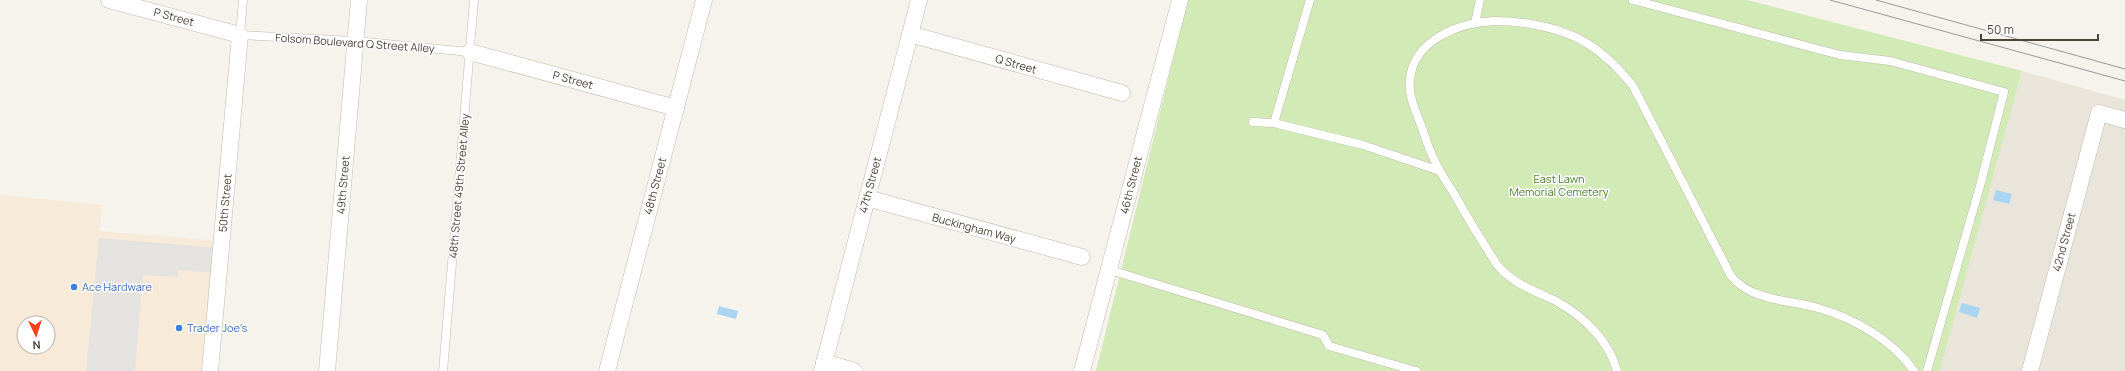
<svg xmlns="http://www.w3.org/2000/svg" width="2125" height="371" font-family="Manrope,sans-serif">
	<style>
		.residential { fill: #eae5da }
		.commercial { fill: #f7ead8; fill-rule: evenodd }
		.green { fill: #d2eab5 }
		.parking { fill: #e5e3e0 }
		.water { fill: #a9d4f2 }
		.lines { fill: none; stroke-linecap: round; stroke-linejoin: round }
		.lane-casing { stroke: #c2bbae; stroke-width: 9 }
		.street-casing { stroke: #c2bbae; stroke-width: 17 }
		.lane { stroke: #fff; stroke-width: 8 }
		.street { stroke: #fff; stroke-width: 16 }
		.tram { stroke: #9a9a9a; stroke-width: 1 }
		.shop-dot { fill: #3f7fe0; stroke: #fff; stroke-width: 1.5 }
		.labels { text-anchor: middle; stroke-width: 3; stroke-linejoin: round; paint-order: stroke }
		.street-label { font-size: 11px; fill: #4b4439; stroke: #fff }
		.park-label { font-size: 11px; fill: #4a7f2a; stroke: #fff }
		.shop-label { font-size: 11px; fill: #366cbe; stroke: #fff; text-anchor: start }
	</style>
	<rect width="100%" height="100%" fill="#f6f3ec"/>
	<path class="residential" d="M2022,71L2125,100V371H1940Z"/>
	<path class="commercial" d="M0,195L102,205L100,231L219,241L209,371H0ZM24,323H48V347H24Z"/>
	<path class="green" d="M1184,0H1747L2022,71L1940,371H1096L1173,60Z"/>
	<path class="parking" d="M99,238L218,248L215,273L178,270V277L143,275L135,371H86Z"/>
	<g class="water">
		<path d="M1996,190L2012,194L2009,204L1993,200Z"/>
		<path d="M1962,303L1980,308L1977,318L1959,312Z"/>
		<path d="M719,306L738,311L736,319L717,314Z"/>
	</g>
	<g class="lines">
		<defs>
			<g id="lane">
				<path d="M243,0L240,35L355,41L470,52"/>
				<path d="M1633,0L1840,55L1890,61L2004,92L1980,186L1927,371"/>
				<path d="M1475,23L1480,0"/>
				<path d="M1253,122L1274,123L1363,145L1440,171"/>
				<path d="M1274,123L1310,0"/>
				<path d="M1110,270L1323,335L1329,346L1416,371"/>
				<path d="M443,371L474,0"/>
				<path d="M1617,371C1609,340 1583,316 1556,301C1535,291 1514,284 1498,266C1484,245 1470,222 1457,199C1449,185 1439,172 1433,157C1427,145 1424,132 1419,120C1414,107 1408,93 1410,79C1414,39 1461,22 1495,21C1520,21 1550,26 1573,36C1596,46 1617,66 1633,86L1731,276C1753,302 1787,299 1818,308C1853,318 1893,340 1914,371"/>
			</g>
			<g id="street">
				<path d="M109,0L240,35L210,371"/>
				<path d="M910,34L1122,93"/>
				<path d="M470,52L676,108"/>
				<path d="M867,198L1082,257"/>
				<path d="M824,362L854,371"/>
				<path d="M327,371L359,0"/>
				<path d="M607,371L704,0"/>
				<path d="M822,371L919,0"/>
				<path d="M1082,371L1180,0"/>
				<path d="M2030,371L2099,113L2125,120"/>
			</g>
		</defs>
		<use href="#lane" class="lane-casing"/>
		<use href="#street" class="street-casing"/>
		<use href="#lane" class="lane"/>
		<use href="#street" class="street"/>
		<g class="tram">
			<path d="M1830,0L2125,81"/>
			<path d="M1876,0L2125,69"/>
		</g>
	</g>
	<g class="shop-dot">
		<circle cx="74" cy="287" r="4"/>
		<circle cx="179" cy="328" r="4"/>
	</g>
	<g class="labels">
		<g class="street-label">
			<text transform="translate(174 17) rotate(15)" y="4">P Street</text>
			<text transform="translate(355 43) rotate(4)" y="4">Folsom Boulevard Q Street Alley</text>
			<text transform="translate(1016 64) rotate(16)" y="4">Q Street</text>
			<text transform="translate(573 80) rotate(15)" y="4">P Street</text>
			<text transform="translate(343 185) rotate(-85)" y="4">49th Street</text>
			<text transform="translate(870 185) rotate(-75)" y="4">47th Street</text>
			<text transform="translate(1131 185) rotate(-76)" y="4">46th Street</text>
			<text transform="translate(459 186) rotate(-85)" y="4">48th Street 49th Street Alley</text>
			<text transform="translate(655 186) rotate(-75)" y="4">48th Street</text>
			<text transform="translate(225 203) rotate(-85)" y="4">50th Street</text>
			<text transform="translate(974 228) rotate(15)" y="4">Buckingham Way</text>
			<text transform="translate(2064 242) rotate(-75)" y="4">42nd Street</text>
		</g>
		<g class="park-label">
			<text x="1559" y="183">East Lawn<tspan x="1559" dy="13">Memorial Cemetery</tspan></text>
		</g>
		<g class="shop-label">
			<text x="82" y="291">Ace Hardware</text>
			<text x="187" y="332">Trader Joe's</text>
		</g>
	</g>
	<g transform="translate(36 335) rotate(176)"><circle r="19" fill="#ffffff" stroke="#b7b4b0"/>
	<path d="M0-3L7 15L0 10L-7 15Z" fill="#fc3f1d"/>
	<text y="-6" font-size="11" font-weight="bold" text-anchor="middle" fill="#4b4439">N</text>
	</g>
	<path d="M1981 34v6h117v-6" fill="none" stroke="#4b4439" stroke-width="2"/>
	<text x="1987" y="34" font-size="12" fill="#4b4439" stroke="#ffffff" stroke-width="3" paint-order="stroke">50 m</text>
</svg>
